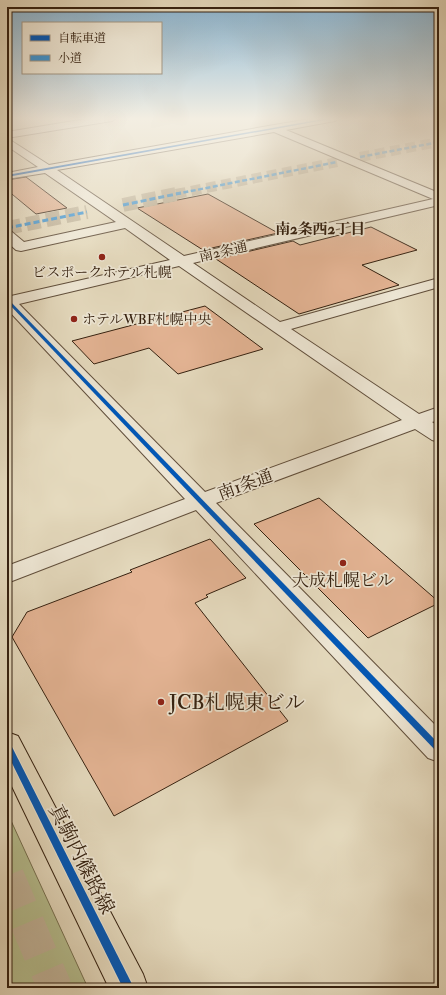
<svg xmlns="http://www.w3.org/2000/svg" width="446" height="995" font-family="'IM FELL Double Pica','Noto Serif JP',serif">
	<style>
		.green { fill: #b6bf90; stroke: #767050 }
		.building { fill: #e4b494; stroke: #352110 }
		.lines { fill: none; stroke-linecap: round; stroke-linejoin: round }
		.minor-tunnel-far2 { stroke: #c2b59b; stroke-width: 10; stroke-dasharray: 10 5.5; stroke-linecap: butt }
		.minor-tunnel-far1 { stroke: #c2b59b; stroke-width: 14; stroke-dasharray: 14 6; stroke-linecap: butt }
		.minor-tunnel { stroke: #c2b59b; stroke-width: 34; stroke-dasharray: 34 17; stroke-linecap: butt }
		.minor-casing { stroke: #614f3c; stroke-width: 2 }
		.major-casing { stroke: #352110; stroke-width: 2 }
		.minor { fill: #eee7d5; fill-rule: evenodd }
		.major { fill: #e5dabe; fill-rule: evenodd }
		.quiet-far1 { stroke: #3e95d3; stroke-width: 2.5; stroke-dasharray: 5 2.5; stroke-linecap: butt }
		.quiet { stroke: #3e95d3; stroke-width: 3; stroke-dasharray: 6 3; stroke-linecap: butt }
		.cycleway-casing { stroke: #eee7d5; stroke-width: 2 }
		.cycleway { fill: #0057b8; fill-rule: evenodd }
		.poi-dot { fill: #8f2418; stroke: #eee7d5; stroke-width: 1.5 }
		.labels { text-anchor: middle; stroke-width: 3.5; stroke-linejoin: round; paint-order: stroke }
		.far-street-label { font-size: 14px; fill: #352110; stroke: #eee7d5 }
		.far-poi-label { font-size: 14px; fill: #352110; stroke: #eee7d5 }
		.far-neighbourhood-label { font-size: 15px; font-weight: bold; fill: #352110; stroke: #eee7d5 }
		.street-label { font-size: 17px; fill: #352110; stroke: #eee7d5 }
		.poi-label { font-size: 17px; fill: #352110; stroke: #eee7d5 }
		.near-poi-label { font-size: 20px; fill: #352110; stroke: #eee7d5; text-anchor: start }
		.near-street-label { font-size: 20px; fill: #352110; stroke: #eee7d5 }
	</style>
	<rect width="100%" height="100%" fill="#e5dabe"/>
	<filter id="stains"><feTurbulence type="fractalNoise" baseFrequency=".005" numOctaves="4"/><feColorMatrix values="0 0 0 0 .2 0 0 0 0 .09 0 0 0 0 .02 0 0 0 .5 -.17"/></filter>
	<radialGradient id="worn" r=".72"><stop offset=".6" stop-color="#630" stop-opacity="0"/><stop offset="1" stop-color="#630" stop-opacity=".3"/></radialGradient>
	<path class="green" d="M7,812L88,988H7Z"/>
	<g class="building">
		<path d="M26,177L67,208L36,214L7,190V180Z"/>
		<path d="M208,194L278,233L203,250L137,208Z"/>
		<path d="M371,227L417,250L362,265L399,285L299,314L216,259L293,241L300,245Z"/>
		<path d="M205,306L263,349L178,374L149,348L94,364L72,341Z"/>
		<path d="M319,498L439,602V603L368,638L254,524Z"/>
		<path d="M210,539L246,578L206,595L208,597L195,603L288,721L114,816L12,637L27,612L132,572L130,570Z"/>
	</g>
	<g class="lines">
		<g class="minor-tunnel-far2">
			<path d="M360,157L439,142"/>
			<path d="M176,194L337,162"/>
		</g>
		<g class="minor-tunnel-far1">
			<path d="M123,205L181,193"/>
			<path d="M7,228L87,212"/>
		</g>
		<path class="minor-tunnel" d="M7,876L55,988"/>
		<defs>
			<path id="minor" d="M92,118H116L112,121L7,138L49,165L274,125L316,118H339L335,121L286,130L439,193V205L193,263L280,322L439,278V287L291,329L419,414L439,407V420L432,422L439,427V442L432,440L415,429L216,503L439,729V762L428,758L196,510L7,583V566L185,499L7,309V295L11,296L170,260L125,228L21,251L16,250L7,242V231L12,232L24,242L116,222L45,173L7,179V173L38,167L7,146V132ZM274,132L433,199L184,256L57,170ZM179,266L402,420L205,492L19,304Z"/>
			<path id="major" d="M7,732L18,736L143,974L148,988H109L7,776Z"/>
		</defs>
		<use href="#minor" class="minor-casing"/>
		<use href="#major" class="major-casing"/>
		<use href="#minor" class="minor"/>
		<use href="#major" class="major"/>
		<g class="quiet-far1">
			<path d="M360,157L439,142"/>
			<path d="M176,194L337,162"/>
		</g>
		<g class="quiet">
			<path d="M123,205L181,193"/>
			<path d="M7,228L87,212"/>
		</g>
		<defs>
			<g id="cycleway">
				<path d="M328,118H336L7,177V175Z"/>
				<path d="M7,299H8L439,744V753L436,751L7,302Z"/>
				<path d="M7,742L10,743L134,988H123L7,753Z"/>
			</g>
		</defs>
		<use href="#cycleway" class="cycleway-casing"/>
		<use href="#cycleway" class="cycleway"/>
	</g>
	<linearGradient id="sky" x2="0" y2="1"><stop stop-color="#88b6d5"/><stop offset="0.46" stop-color="#f3eee2"/><stop offset="1" stop-color="#f3eee2" stop-opacity="0"/></linearGradient>
	<rect width="446" height="258" fill="url(#sky)"/>
	<g class="poi-dot">
		<circle cx="102" cy="257" r="4"/>
		<circle cx="74" cy="319" r="4"/>
		<circle cx="343" cy="563" r="4"/>
		<circle cx="161" cy="702" r="4"/>
	</g>
	<g class="labels">
		<g class="far-street-label">
			<text transform="translate(223 251) rotate(-13)" y="5">南2条通</text>
		</g>
		<g class="far-poi-label">
			<text x="102" y="277">ビスポークホテル札幌</text>
			<text x="82" y="324" text-anchor="start">ホテルWBF札幌中央</text>
		</g>
		<g class="far-neighbourhood-label">
			<text x="320" y="234">南2条西2丁目</text>
		</g>
		<g class="street-label">
			<text transform="translate(245 484) rotate(-20)" y="6">南1条通</text>
		</g>
		<g class="poi-label">
			<text x="343" y="586">大成札幌ビル</text>
		</g>
		<g class="near-poi-label">
			<text x="169" y="709">JCB札幌東ビル</text>
		</g>
		<g class="near-street-label">
			<text transform="translate(82 859) rotate(63)" y="7">真駒内篠路線</text>
		</g>
	</g>
	<rect width="446" height="995" fill="none" stroke="#e5dabe" stroke-width="24"/>
	<rect x="8" y="8" width="430" height="979" fill="none" stroke="#352110" stroke-width="2"/>
	<rect x="12" y="12" width="422" height="971" fill="none" stroke="#352110"/>
	<rect x="22" y="22" width="140" height="52" fill="#eee7d5" stroke="#a49886"/>
	<rect x="30" y="35" width="20" height="6" fill="#0057b8" stroke="#a49886"/>
	<text x="58" y="42" font-size="12" fill="#352110">自転車道</text>
	<rect x="30" y="55" width="20" height="6" fill="#3e95d3" stroke="#a49886"/>
	<text x="58" y="62" font-size="12" fill="#352110">小道</text>
	<rect width="100%" height="100%" filter="url(#stains)"/>
	<rect width="100%" height="100%" fill="url(#worn)"/>
</svg>
